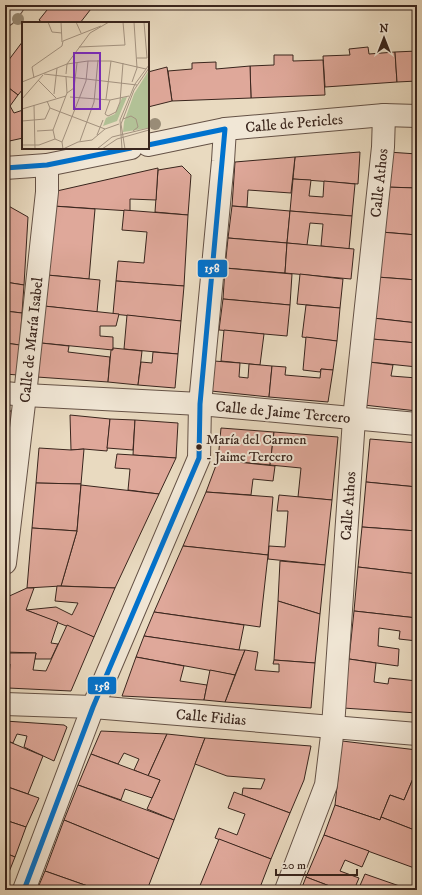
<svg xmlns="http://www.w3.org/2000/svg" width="422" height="895" font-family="'IM FELL DW Pica',serif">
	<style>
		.building { fill: #dfa89a; stroke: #39251d }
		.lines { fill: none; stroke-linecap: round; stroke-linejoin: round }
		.minor-casing { stroke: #655246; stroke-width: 24 }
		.minor { stroke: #f1e7d6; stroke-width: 22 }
		.bus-1-casing { stroke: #f1e7d6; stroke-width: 8 }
		.bus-1 { stroke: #0072ce; stroke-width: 5 }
		.tree { fill: #998c77 }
		.bus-dot { fill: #39251d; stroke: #f1e7d6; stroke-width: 1.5 }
		.labels { text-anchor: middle; stroke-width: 4; stroke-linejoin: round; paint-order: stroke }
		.bus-label { font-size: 14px; fill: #39251d; stroke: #f1e7d6; text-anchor: start }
		.street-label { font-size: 15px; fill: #39251d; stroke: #f1e7d6 }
		.inset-road { fill: none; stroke: #a3927f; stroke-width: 1 }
		.view { fill: #7b2cbf; fill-opacity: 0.15; stroke: #7b2cbf; stroke-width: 2 }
		.inset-edge { fill: none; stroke: #39251d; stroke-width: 2 }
		.line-badge { stroke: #f1e7d6; stroke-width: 1.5 }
		.badge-label { font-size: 11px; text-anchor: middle; font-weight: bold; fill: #fff }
	</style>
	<rect width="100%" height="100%" fill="#e9dac0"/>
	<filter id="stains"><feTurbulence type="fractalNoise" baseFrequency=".005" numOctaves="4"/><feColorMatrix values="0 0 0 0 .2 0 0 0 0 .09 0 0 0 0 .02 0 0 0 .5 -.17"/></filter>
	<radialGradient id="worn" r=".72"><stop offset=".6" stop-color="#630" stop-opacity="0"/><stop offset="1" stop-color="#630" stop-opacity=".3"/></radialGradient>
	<g class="building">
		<path d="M51,5H94L80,23H43L39,20Z"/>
		<path d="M23,41V89L18,95L5,85V65Z"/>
		<path d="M368,47L369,54L395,52L397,82L325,87L323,56L350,55L349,49Z"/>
		<path d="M417,51V81L397,82L395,52Z"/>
		<path d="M274,55H293V61L323,60L325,95L251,98L250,66L274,65Z"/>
		<path d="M216,62V69L250,66L251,98L172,101L168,71L192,69V63Z"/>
		<path d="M167,67L172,101L148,107V72Z"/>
		<path d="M5,85L18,95L10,106L14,113L23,110V138L5,142Z"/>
		<path d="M360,152L358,184L293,179L295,157Z"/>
		<path d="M388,152L417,154V188L385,187Z"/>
		<path d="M295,157L291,193L248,190L247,207L232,206L235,162Z"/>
		<path d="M182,166L191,175L188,215L155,212L158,170Z"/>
		<path d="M158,168L156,200L130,199V211L53,206L48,193Z"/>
		<path d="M293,179L311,180L309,196L323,197L324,181L355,184L352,216L290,211Z"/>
		<path d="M385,187L417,188V235L381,232Z"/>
		<path d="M5,204L28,217L24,285L5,282Z"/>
		<path d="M53,206L95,209L89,279L47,275Z"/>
		<path d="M232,206L290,211L287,243L228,238Z"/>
		<path d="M124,210L188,215L184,286L116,281L118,261L144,263L147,232L122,230Z"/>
		<path d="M290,211L352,216L349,249L321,246L323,224L310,223L307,245L287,243Z"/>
		<path d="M381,232L417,235V280L377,277Z"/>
		<path d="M228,238L287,243L285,273L225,268Z"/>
		<path d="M287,243L354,249L351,279L285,273Z"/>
		<path d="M225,268L292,274L290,305L223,299Z"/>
		<path d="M300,274L343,279L340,308L297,304Z"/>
		<path d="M47,275L100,280L97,312L44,306Z"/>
		<path d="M377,277L417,280V323L373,318Z"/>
		<path d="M116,281L184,286L181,321L113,314Z"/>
		<path d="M5,282L24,285L22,313L5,311Z"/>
		<path d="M223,299L290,305L287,336L219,330Z"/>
		<path d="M306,305L340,308L337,341L302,337Z"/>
		<path d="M44,306L119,314L116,326H100V336L113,337V350L41,343Z"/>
		<path d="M5,311L22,313L20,345L5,343Z"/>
		<path d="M127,315L181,321L178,354L124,349Z"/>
		<path d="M373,318L417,323V343L372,339Z"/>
		<path d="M224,330L264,334L260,365L221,361Z"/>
		<path d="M306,337L337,341L333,370L321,369L320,372L303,370Z"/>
		<path d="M372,339L417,343V367L369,362Z"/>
		<path d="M5,343L20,345L18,375L5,374Z"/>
		<path d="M41,343L69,346L68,352L110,357L108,382L37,377Z"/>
		<path d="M113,348L142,351L138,385L108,382L111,350H113Z"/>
		<path d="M153,352L178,354L175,388L138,385L141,362L152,363Z"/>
		<path d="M214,361L240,363L239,377L248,378L249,364L272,366L269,397L211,391Z"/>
		<path d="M369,362L393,365L391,376L417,378V411L364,405Z"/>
		<path d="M272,366L286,367L285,375L320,378L321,369L333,370L328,402L269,397Z"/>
		<path d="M5,411H12L10,442H5Z"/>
		<path d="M70,415L110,419L107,451L84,449L71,450Z"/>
		<path d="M110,419L135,420L133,450L107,448Z"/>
		<path d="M135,420L178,423L176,458L133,455Z"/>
		<path d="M221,428L274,432L270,465L218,460Z"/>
		<path d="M274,432L338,437L332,500L298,497L301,468L270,465Z"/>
		<path d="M370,439L417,443V487L366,482Z"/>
		<path d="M5,442H10L5,473Z"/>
		<path d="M39,448L71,450L84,449L81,484L36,483Z"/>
		<path d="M117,454L133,455L176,458L159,494L128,490L130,469L115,468Z"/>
		<path d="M218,460L275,466L273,481L253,479L251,495L206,492Z"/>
		<path d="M366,482L417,487V531L362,527Z"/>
		<path d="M36,483L81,484L77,531L32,528Z"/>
		<path d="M81,485L159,494L115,588L61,586L77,531Z"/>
		<path d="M206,492L273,497L268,555L183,546Z"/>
		<path d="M279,495L332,500L325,565L268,559L269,546L285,547L288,511H277Z"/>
		<path d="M362,527L417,531V574L358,567Z"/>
		<path d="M32,528L77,531L61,586L27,588Z"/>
		<path d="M183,546L268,555L260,627L154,612Z"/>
		<path d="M280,561L325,565L320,614L278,601Z"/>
		<path d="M358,567L417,574V618L354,611Z"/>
		<path d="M57,586L115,588L94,637L26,610L56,607L72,615L78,603L55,601Z"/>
		<path d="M27,588H34L26,610L58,622L51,643L58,644L51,659H35L36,653L5,652V598Z"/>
		<path d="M278,601L320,614L315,663L274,660Z"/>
		<path d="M354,611L417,618V641L399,639L400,631L379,628L378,646L399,649L398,666L349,659Z"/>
		<path d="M154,612L244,625L239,650L144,636Z"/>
		<path d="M67,625L94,637L71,691L8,688L9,653H36L33,670L46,671Z"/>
		<path d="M144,636L239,650H245L235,675L136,657Z"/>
		<path d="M245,650L258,652L255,670L279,672V664H273L274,660L315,663L311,708L225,702Z"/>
		<path d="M136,657L184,666L180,681L207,685L204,700L122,696Z"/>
		<path d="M349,659L376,663L374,682L388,684L389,678L417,681V713L343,708Z"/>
		<path d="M5,664H10L8,688H5Z"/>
		<path d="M210,670L235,675L225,702L204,700Z"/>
		<path d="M5,721L64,725L67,727L54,761L24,747L27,736L17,734L13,743L5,740Z"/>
		<path d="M101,731L167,734L148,776L134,770L139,759L124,753L118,764L91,754Z"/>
		<path d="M167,734L205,738L174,820L147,809L160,780L148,776Z"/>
		<path d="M205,738L311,746L304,780L290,813L242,795L243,788L261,789L265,779L227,776L195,764Z"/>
		<path d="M5,740L43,756L28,794L5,786Z"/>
		<path d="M342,741L417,750V769L404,800L390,795L380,820L335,805Z"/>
		<path d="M91,754L160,780L152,798L125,789L121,800L78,785Z"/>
		<path d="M417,769V831L381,817L390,795L404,800Z"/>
		<path d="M78,785L174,820L159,859L64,820Z"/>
		<path d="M5,786L39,798L26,827L5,820Z"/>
		<path d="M234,792L290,813L271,859L215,838L219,828L237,835L245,814L228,808Z"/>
		<path d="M335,805L380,820L381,817L417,831V869L324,835Z"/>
		<path d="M5,820L26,827L15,857L5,853Z"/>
		<path d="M64,820L159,859L147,890H99L45,871Z"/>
		<path d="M324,835L369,851L362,867L345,860L340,871L359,878L354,890H340L306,877Z"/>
		<path d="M219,839L271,859L259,890H205L199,888Z"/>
		<path d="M5,853L15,857L5,882Z"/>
		<path d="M45,871L99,890H37Z"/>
		<path d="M365,874L411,890H358Z"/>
		<path d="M306,877L340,890H301Z"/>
	</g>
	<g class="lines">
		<defs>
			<g id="minor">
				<path d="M5,15L13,5"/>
				<path d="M148,145L225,129L384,115L417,116"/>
				<path d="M5,168L47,165L131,148"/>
				<path d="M5,393L25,395L200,404L417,424"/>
				<path d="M5,563L25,395L47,192V165"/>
				<path d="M5,704L93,707L417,734"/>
				<path d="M24,890L93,707L199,458L200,404L223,161L225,129"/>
				<path d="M286,890L326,785L333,727L354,419L383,147L384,115"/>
			</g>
		</defs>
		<use href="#minor" class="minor-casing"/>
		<use href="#minor" class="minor"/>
		<defs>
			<g id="bus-1">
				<path d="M5,168L47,165L131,148"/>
				<path d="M24,890L93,707L199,458L200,404L225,129L148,145"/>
			</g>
		</defs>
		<use href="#bus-1" class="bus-1-casing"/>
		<use href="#bus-1" class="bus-1"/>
	</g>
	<g class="tree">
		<circle cx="18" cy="19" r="6"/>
		<circle cx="155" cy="124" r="6"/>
	</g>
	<circle class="bus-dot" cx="199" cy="447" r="3.5"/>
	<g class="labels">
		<g class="bus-label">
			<text x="206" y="444">María del Carmen<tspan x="206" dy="17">- Jaime Tercero</tspan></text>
		</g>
		<g class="street-label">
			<text transform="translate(294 123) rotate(-5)" y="5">Calle de Pericles</text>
			<text transform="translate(379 183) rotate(-84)" y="5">Calle Athos</text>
			<text transform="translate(31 340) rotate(-84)" y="5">Calle de María Isabel</text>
			<text transform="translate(283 412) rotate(5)" y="5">Calle de Jaime Tercero</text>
			<text transform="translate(348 506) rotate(-86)" y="5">Calle Athos</text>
			<text transform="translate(211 717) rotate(5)" y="5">Calle Fidias</text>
		</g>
	</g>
	<g transform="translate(22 22)">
		<rect width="127" height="127" fill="#e9dac0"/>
		<path d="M127,48V106L101,110L102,100L112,72ZM105,75L95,99L81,104L84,96L93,92L100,76Z" fill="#b2c196"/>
		<path class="inset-road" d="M26,0L30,10L40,11M39,0L40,20M54,0L59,11M57,25L103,23L101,0M115,36H125L122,0M22,52L115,63M44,52L45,42L68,11L87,0M12,56L10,45L40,24L41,19L79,4M16,58L34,76M0,60L45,42L66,39H89L124,47M110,60L115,46L112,0M45,71L52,66L55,41M32,72L35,46M48,75L88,78L107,74M0,77L21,53M84,77L89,39M88,78L83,92L86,94L94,90L98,80L101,41M12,83L13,127M28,86L83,107M0,87L44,74M101,97L109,94L114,97L116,105L111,109M0,99L23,97L28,86L25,79M15,109L31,108M75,113L81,98M58,119L72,80L76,38M40,120L33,117L31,108L45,71L44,55M0,123H17L33,117M41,127L40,120L64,59L66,39M41,127L56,120L70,118L83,107L97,102M75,127L90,115L127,106M80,127L95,117L127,108M100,127L98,98L113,62L127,43M103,127L99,102L112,68L127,46"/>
		<path class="view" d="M52,31H78V87H52Z"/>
		<rect width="127" height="127" class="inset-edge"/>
	</g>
	<g class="line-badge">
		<rect x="197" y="259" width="31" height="19" rx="4" fill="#0072ce"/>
		<rect x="87" y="676" width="30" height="19" rx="4" fill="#0072ce"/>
	</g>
	<g class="badge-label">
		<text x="212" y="272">158</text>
		<text x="102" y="690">158</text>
	</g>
	<rect width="422" height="895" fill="none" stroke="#e9dac0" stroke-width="20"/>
	<rect x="6" y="6" width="410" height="883" fill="none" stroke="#39251d" stroke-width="2"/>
	<rect x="10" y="10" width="402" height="875" fill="none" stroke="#39251d"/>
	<g transform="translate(384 38)" stroke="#f1e7d6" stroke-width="3" paint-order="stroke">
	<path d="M0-3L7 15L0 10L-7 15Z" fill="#39251d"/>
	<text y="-6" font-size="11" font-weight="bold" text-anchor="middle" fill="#39251d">N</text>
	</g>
	<path d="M276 869v6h81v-6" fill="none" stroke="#39251d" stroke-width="2"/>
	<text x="282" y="869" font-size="12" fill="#39251d" stroke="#f1e7d6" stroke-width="3" paint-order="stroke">20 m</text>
	<rect width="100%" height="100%" filter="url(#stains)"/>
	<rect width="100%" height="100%" fill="url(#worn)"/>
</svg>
